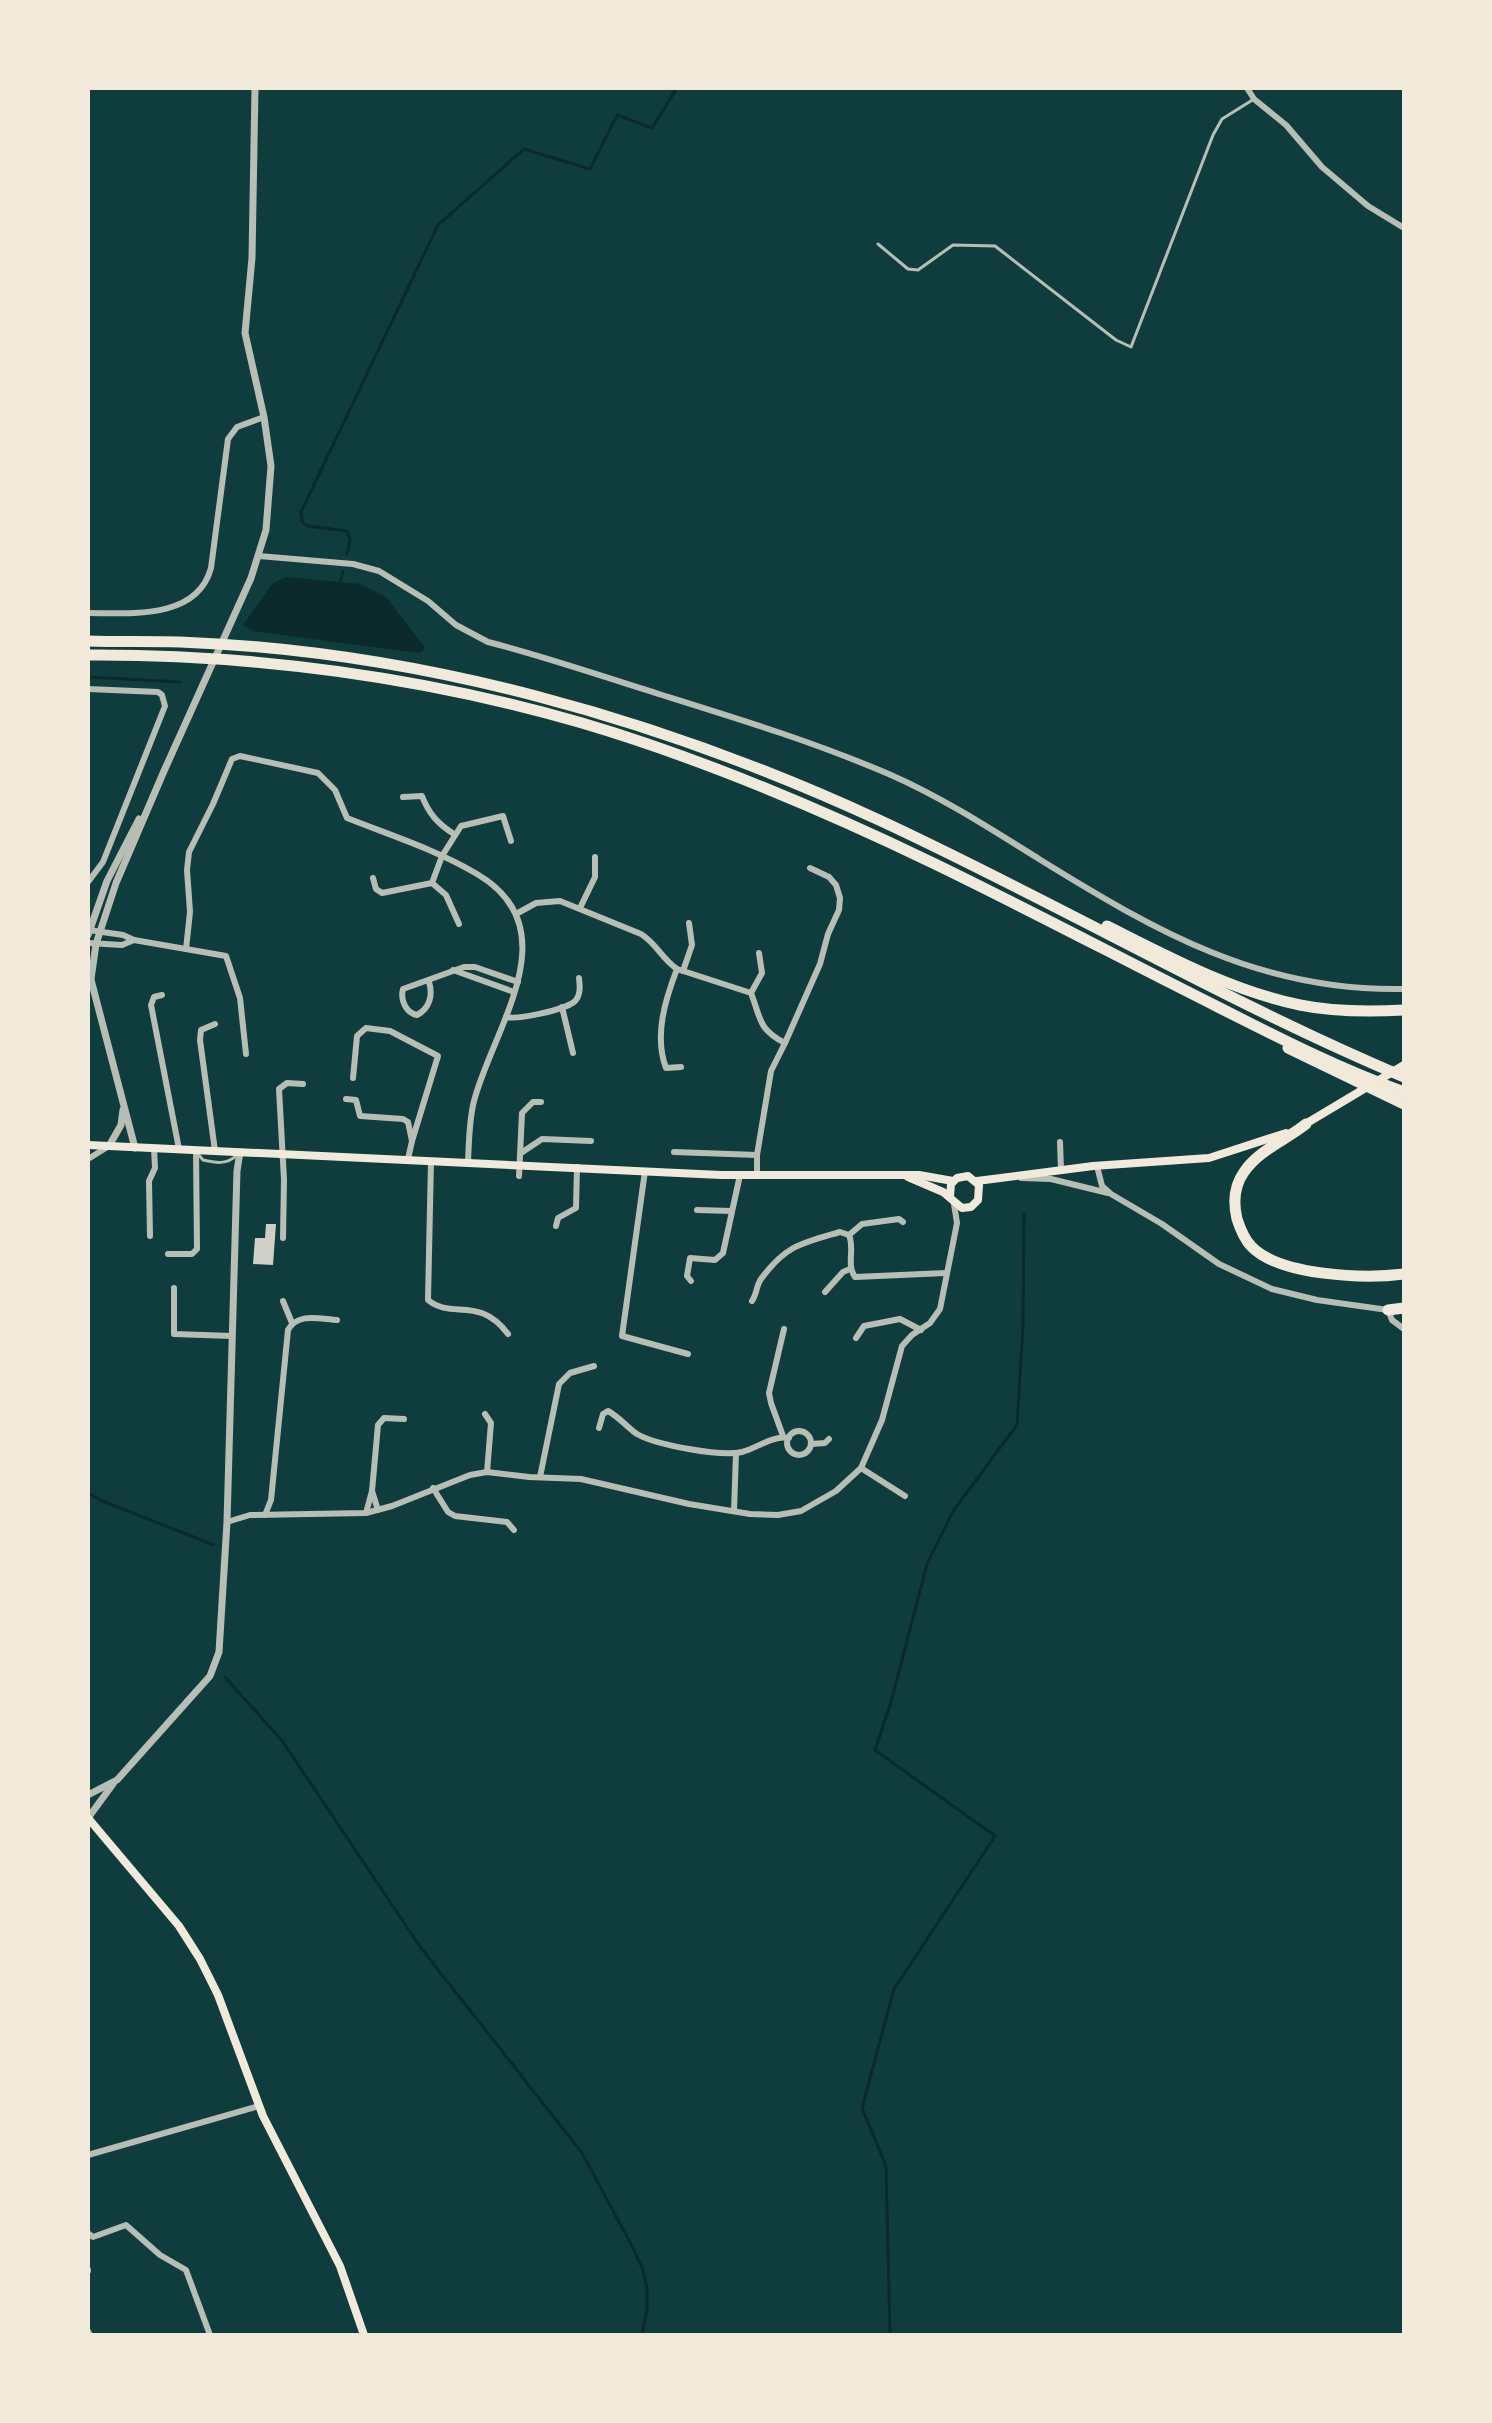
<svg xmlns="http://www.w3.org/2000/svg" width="1492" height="2423" font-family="'PT Sans Narrow',sans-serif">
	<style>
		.water { fill: #0a2a2b }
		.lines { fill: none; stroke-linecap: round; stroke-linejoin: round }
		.stream { stroke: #0a2a2b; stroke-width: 3 }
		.building { fill: #cfcfc3 }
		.service { stroke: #b8beb3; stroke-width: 3 }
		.minor { stroke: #b8beb3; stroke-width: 6 }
		.tertiary { stroke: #b8beb3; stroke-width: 7 }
		.secondary { stroke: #f1e9da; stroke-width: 8 }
		.motorway { stroke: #f1e9da; stroke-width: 11 }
	</style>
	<rect width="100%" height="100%" fill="#0f3d3e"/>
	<path class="water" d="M286,577L360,584L386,597L424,646L423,651L418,653L253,631L243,625L273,583Z"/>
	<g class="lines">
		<g class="stream">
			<path d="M347,554L350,540L347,531L308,526L302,522L301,512L438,225L524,149L590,169L617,115L652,128L677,88"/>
			<path d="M340,583L343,571"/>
			<path d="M88,677L180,682"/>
			<path d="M88,1493L100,1500L214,1545"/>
			<path d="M225,1677L283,1742L421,1948L582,2153L633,2248L643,2270L647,2289V2309L642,2335"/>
			<path d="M890,2335L886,2166L862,2108L894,1989L995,1836L875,1750L891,1702L927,1564L953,1511L1017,1425L1023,1326L1024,1215"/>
		</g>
	</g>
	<path class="building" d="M266,1224H276L273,1265L253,1264L255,1238H265Z"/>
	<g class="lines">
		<g class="service">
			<path d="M878,244L908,269L918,270L953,245L995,246L1116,340L1131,347L1213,135L1222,119L1254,99"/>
			<path d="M198,1154L203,1160C216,1163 227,1165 237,1155"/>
		</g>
		<g class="minor">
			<path d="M1247,88L1254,99L1286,125L1322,167L1368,206L1404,228"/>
			<path d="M259,556L353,564L379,571L428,601L456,625L488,642C547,657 604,677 662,695C739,719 817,743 891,775C943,798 991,829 1039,859C1157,932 1261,992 1404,989"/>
			<path d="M88,613C130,613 197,620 211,568L228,439L237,427L264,417"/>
			<path d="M88,689L158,692L162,695L165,706L103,862L88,882"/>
			<path d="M403,797L422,796C429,814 438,824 454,834"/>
			<path d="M373,878L376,889L382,893L432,883L442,856L461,826L503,816L511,841"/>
			<path d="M432,883L446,895L459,924"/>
			<path d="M580,908L595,877V857"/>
			<path d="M516,914L536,903L560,901L641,934C656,943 662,959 677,969L751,993C761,1019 758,1029 785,1043L771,1071L757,1155V1175"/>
			<path d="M89,930L123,935L134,940L226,956L240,998L246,1054"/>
			<path d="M88,943L122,945L134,940"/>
			<path d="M186,949L190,912L187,870L189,852L213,804L232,759L240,756L318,773L335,790L347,818C390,835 437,850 477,874C571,929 493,1028 474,1101C469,1120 469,1142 468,1162"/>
			<path d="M677,969C665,1000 654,1036 666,1068L681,1067"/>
			<path d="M453,970L514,992"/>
			<path d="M683,971L692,945L689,923"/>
			<path d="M429,982C433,995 430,1008 417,1015C406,1013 400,1000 403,989L464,967H475L518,982"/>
			<path d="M751,993L762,973L759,953"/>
			<path d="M162,995L154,997L151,1005L179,1149"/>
			<path d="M562,1007L573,1053"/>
			<path d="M506,1017C518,1020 563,1010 574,1002C581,996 580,986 579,978"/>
			<path d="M785,1043L820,964L828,934L839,910L840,898L836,885L829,877L810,868"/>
			<path d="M353,1078L357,1036L366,1028L390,1031L438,1056L412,1141"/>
			<path d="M346,1099L356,1100L360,1116L403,1119L408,1122L412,1141L408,1159"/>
			<path d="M1060,1142L1061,1170"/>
			<path d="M215,1151L200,1040L201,1030L215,1024"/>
			<path d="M674,1152L757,1155"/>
			<path d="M521,1153L542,1139L591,1141"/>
			<path d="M88,1159L109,1146"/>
			<path d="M431,1161L428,1300C452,1320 479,1295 508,1334"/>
			<path d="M1097,1166L1102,1186L1111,1194L1162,1224L1219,1264L1272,1289L1317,1300L1388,1310L1392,1320L1404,1329"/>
			<path d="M645,1171L622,1336L688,1354"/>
			<path d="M519,1176L522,1113L533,1102H541"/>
			<path d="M1021,1178L1051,1179L1108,1193"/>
			<path d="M697,1210L732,1211"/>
			<path d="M556,1226L558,1218L576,1208L577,1167"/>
			<path d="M849,1235C855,1249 846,1264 855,1277L946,1273"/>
			<path d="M849,1235L862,1224L899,1219L903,1222"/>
			<path d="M150,1236L149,1181L155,1168L154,1148"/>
			<path d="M283,1238L284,1180L279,1089L287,1083L303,1084"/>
			<path d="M168,1254H192L197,1249L196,1150"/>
			<path d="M691,1281L687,1276L690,1258L715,1260L723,1253L740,1175"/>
			<path d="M174,1288V1334L232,1336"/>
			<path d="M825,1292L843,1272L850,1269"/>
			<path d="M283,1301L292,1323"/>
			<path d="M752,1301C757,1294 756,1286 761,1279C786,1245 802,1243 840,1232L849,1235"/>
			<path d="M856,1338L864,1326L900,1319L921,1330"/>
			<path d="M485,1414L491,1423L487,1472"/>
			<path d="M599,1428L603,1414L608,1411C619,1417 627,1427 637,1434C656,1445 721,1457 742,1452C757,1448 773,1435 789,1438"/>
			<circle cx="799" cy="1443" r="12"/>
			<path d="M783,1436L771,1403L769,1393L784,1329"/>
			<path d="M811,1444L825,1443L829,1439"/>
			<path d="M861,1468L905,1496"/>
			<path d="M540,1477L559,1384L570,1373L594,1366"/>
			<path d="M433,1488L448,1512L455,1516L507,1522L514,1530"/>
			<path d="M372,1491L378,1425L384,1418L404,1419"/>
			<path d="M734,1511L736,1453"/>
			<path d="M366,1513L372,1491L378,1510"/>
			<path d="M265,1515L271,1500L288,1330C298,1312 320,1319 337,1320"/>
			<path d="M227,1522L250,1515L366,1513L392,1506L470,1475L487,1472L529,1477L581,1479L689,1504L750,1514L778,1515L801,1511L836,1491L861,1468L882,1420L902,1346L912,1335L930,1323L940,1309L957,1223L954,1204"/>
			<path d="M88,2155L259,2106"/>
			<path d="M88,2233L93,2237L126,2225L160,2255L186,2270L210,2335"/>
			<path d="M88,2270V2271"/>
			<path d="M88,2331L90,2335"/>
		</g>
		<g class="tertiary">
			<path d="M88,935L107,881L139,819"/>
			<path d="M90,976L135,1148"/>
			<path d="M91,979L96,944L116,883L164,771L251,578L266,530L271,466L264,417L245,333L252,258L255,88"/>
			<path d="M109,1146L121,1125L123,1110"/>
			<path d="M88,1795L117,1780L210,1676L219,1652L227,1522L237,1171L240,1152"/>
			<path d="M88,1818L113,1784"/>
		</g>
		<g class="secondary">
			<path d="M1302,1126L1404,1065"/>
			<path d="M88,1145L721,1175H919L953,1181"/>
			<path d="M908,1177L943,1192L962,1208L971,1207L978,1200L979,1185L968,1176L957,1178L951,1184L950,1197"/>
			<path d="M977,1181L1093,1166L1209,1158L1286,1133"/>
			<path d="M88,1818L179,1926L200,1959L218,1995L263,2116L340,2266L364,2335"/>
		</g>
		<g class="motorway">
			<path d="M88,641C118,642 149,641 180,642C421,651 660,719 879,820C1056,902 1224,1001 1404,1077"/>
			<path d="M88,655C253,654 423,677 582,723C704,759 821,809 935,864C1030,910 1124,960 1218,1007C1279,1038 1340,1069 1404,1092"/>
			<path d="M1107,926C1169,957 1232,991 1300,1005C1334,1012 1369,1012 1404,1010"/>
			<path d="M1288,1048L1404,1104"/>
			<path d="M1306,1124C1286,1140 1259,1150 1244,1172C1234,1186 1233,1202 1237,1219C1240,1228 1244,1239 1251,1246C1279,1276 1365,1279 1404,1274"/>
			<path d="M1388,1310L1404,1308"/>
		</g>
	</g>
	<rect width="1492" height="2423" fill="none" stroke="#f1e9da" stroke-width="180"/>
</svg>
